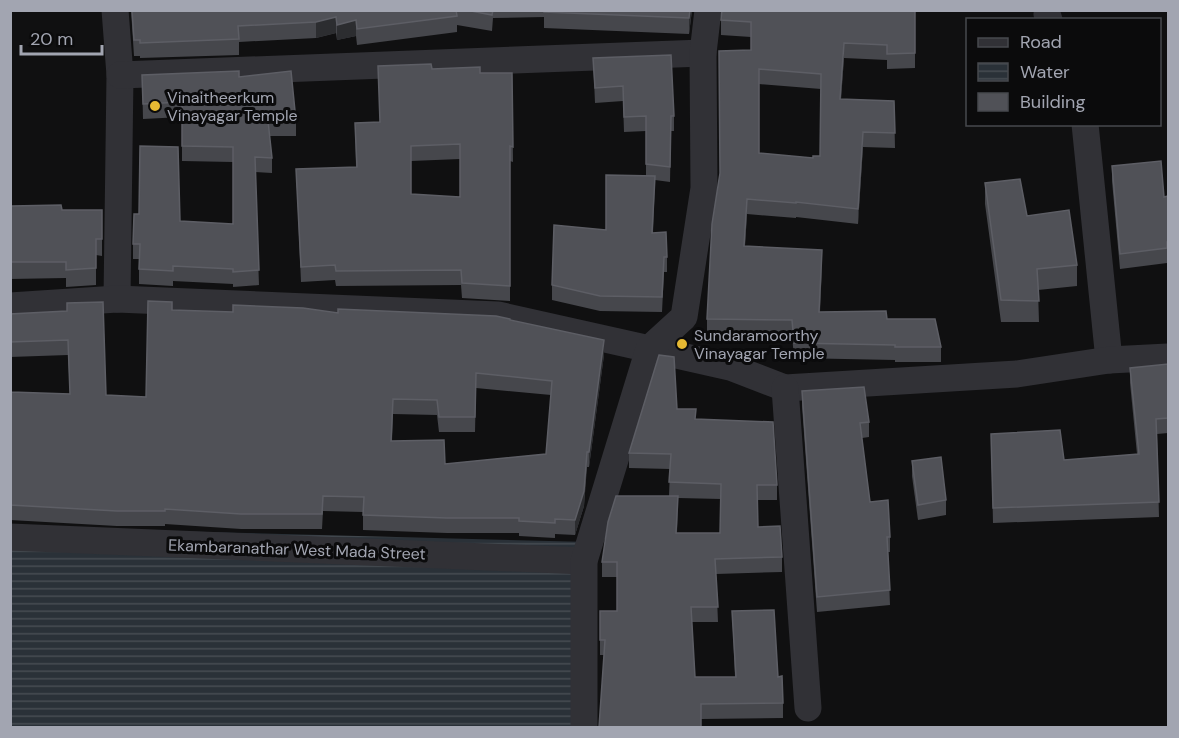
<svg xmlns="http://www.w3.org/2000/svg" width="1179" height="738" font-family="'DM Sans',sans-serif">
	<style>
		.water { fill: url(#water-rules) }
		.lines { fill: none; stroke-linecap: round; stroke-linejoin: round }
		.minor { stroke: #313136; stroke-width: 27 }
		.wall { fill: #46474c; fill-rule: evenodd }
		.shaded-wall { fill: #2c2d30 }
		.building { fill: #505157; stroke: #5d5e65; stroke-width: 1.5; fill-rule: evenodd }
		.poi-dot { fill: #e6b933; stroke: #0b0b0c; stroke-width: 2 }
		.labels { text-anchor: middle; stroke-width: 6; stroke-linejoin: round; paint-order: stroke }
		.poi-label { font-size: 16px; fill: #a2a5b1; stroke: #0b0b0c; text-anchor: start }
		.street-label { font-size: 16px; fill: #a2a5b1; stroke: #0b0b0c }
	</style>
	<defs>
		<pattern id="water-rules" width="6" height="5" patternUnits="userSpaceOnUse" patternTransform="scale(1.5)"><rect width="6" height="5" fill="#2a3138"/><path d="M0 2.5h6" fill="none" stroke="#464c52"/></pattern>
	</defs>
	<rect width="100%" height="100%" fill="#101011"/>
	<path class="water" d="M11,527L590,542L582,727L11,728Z"/>
	<g class="lines">
		<g class="minor">
			<path d="M115,10L120,75L117,299"/>
			<path d="M1047,14L1049,20"/>
			<path d="M120,75L703,53"/>
			<path d="M1085,124L1109,360"/>
			<path d="M10,306L117,299L498,315L730,367L785,388L1017,374L1109,360L1168,357"/>
			<path d="M785,388L808,708"/>
			<path d="M10,537L584,561"/>
			<path d="M584,728V561L649,349L684,317L704,188L703,53L708,10"/>
		</g>
	</g>
	<g class="wall">
		<path d="M131,10H692L689,34L544,28V17L493,18L492,31L457,25V32L357,45L356,36L337,40L336,33L316,38L239,42V55L140,58V56H134Z"/>
		<path d="M915,10V68L887,69V60L844,58L841,99L894,101L895,148L863,147L858,224L796,217V218L747,214L745,246L822,265L820,312L887,319L941,347V362H895V360L794,358L792,335L707,334V319L751,50V37L721,35V20ZM759,84L821,89L820,156L813,158L759,153Z"/>
		<path d="M593,58L674,116V131H671L670,182L655,180L653,233L667,257V272H664L662,312L600,311L552,300V285L606,230L646,176V131L624,132L623,101L595,103Z"/>
		<path d="M432,69L480,73H512L513,162L510,161V301L462,298L461,285L336,286L335,280L301,282L296,169L356,167L355,123L379,122ZM460,159V197L411,194V161Z"/>
		<path d="M142,75L239,77L296,121V136H269L272,158V173L255,172L259,285L233,287V284L173,281V286L139,284V259H133V244L180,221L233,224V162L182,161V117L143,119Z"/>
		<path d="M1112,166L1164,197L1168,196V257H1167V263L1120,269L1112,181Z"/>
		<path d="M985,183L1027,216L1077,265V286L1038,290L1039,322H1001L985,204Z"/>
		<path d="M10,204L11,206L62,210H102V256L96,255V285L66,287V278L10,279Z"/>
		<path d="M172,310L233,312L338,313L510,320L604,355L589,467H587L584,506L575,535L555,534V538L519,536V533H447L363,530V512L323,511L322,529H241L165,524V526H117L10,520V376L11,392L70,394L68,355L10,357V314L67,311L106,395L146,397ZM476,388L551,395L546,454L445,464L392,441L393,414L437,415L439,432H475Z"/>
		<path d="M1168,364V433L1157,434L1159,517L993,523L991,434L1064,460L1137,454L1130,383V368Z"/>
		<path d="M802,391L869,422V437L862,438L870,502L890,537V552H888L890,605L817,612L802,406Z"/>
		<path d="M677,409L696,419L777,485V500H757L758,527L782,557V572L716,574L718,622H692L695,677H735L732,611L778,677L783,703V718L701,719V728H599L604,655H600V611H617V577H602V562L669,496L670,469L629,468V453ZM678,498L721,499L720,533H677Z"/>
		<path d="M912,461L946,500V515L918,520L912,476Z"/>
	</g>
	<g class="shaded-wall">
		<path d="M690,10H692L689,34V18Z"/>
		<path d="M336,17V33L316,38V22Z"/>
		<path d="M356,20V36L337,40V25Z"/>
		<path d="M844,43V58L840,114V99Z"/>
		<path d="M863,132V147L858,224V209Z"/>
		<path d="M747,199V214L744,261V246Z"/>
		<path d="M822,250V265L819,327V312Z"/>
		<path d="M604,340V355L589,467V452Z"/>
		<path d="M587,452L584,506L575,535V520Z"/>
		<path d="M678,496V511L676,548V533Z"/>
	</g>
	<g class="building">
		<path d="M132,10H456L457,16L357,29L356,20L337,25L336,17L316,22L238,26L239,39L140,43V40H134Z"/>
		<path d="M466,10H493L492,15Z"/>
		<path d="M544,10H690L689,18L544,12Z"/>
		<path d="M722,10H915V53L887,54V45L844,43L840,99L894,101L895,133L863,132L858,209L796,202V203L747,199L744,246L822,250L819,312L886,311L887,319H935L941,347H895V345L794,343L792,320L707,319L712,224L720,173L719,51L751,50V22L721,20ZM759,69L821,74L820,156H813V158L759,153Z"/>
		<path d="M671,55L674,116H671L670,167L646,164V116L624,117L623,86L595,88L593,58Z"/>
		<path d="M431,64L432,69L480,67V73H512L513,147L510,146V286L462,283L461,270L336,271L335,265L301,267L296,169L357,167L355,123L380,122L378,66ZM460,144V197L411,194V146Z"/>
		<path d="M239,71V77L291,71L296,121H268L272,158L255,157L259,270L233,272V269L173,266V271L139,269L140,244H133L134,214H139L140,146L178,147L180,221L233,224V147L182,146V102L143,104L142,75Z"/>
		<path d="M1161,161L1164,197L1168,196V242H1167V248L1120,254L1112,166Z"/>
		<path d="M606,175L655,176L652,233L666,232L667,257H664L662,297L600,296L552,285L554,225L606,230Z"/>
		<path d="M1020,179L1027,216L1069,210L1077,265L1037,269L1039,301L1001,300L985,183Z"/>
		<path d="M10,204L11,206L61,205L62,210H102V239H96V268L66,270V262H10Z"/>
		<path d="M148,301L172,302V310L233,312V305L303,308L338,313V309L496,316L510,319V320L604,340L589,452H587L584,491L575,520L555,519V523L519,521V518H447L363,515L364,497L323,496L322,514H241L165,509V511H117L10,505V376L11,392L70,394L68,340L10,342V314L67,311V303L103,302L106,395L146,397ZM476,373L552,381L546,454L445,464L444,440L391,441L393,399L437,400L439,417H475Z"/>
		<path d="M659,355L674,357L677,409H696L695,419L773,422L777,485H757L758,527L780,526L782,557L715,559L718,607H691L695,677H736L732,611L774,610L778,677L782,676L783,703L701,704V727H599L605,640H600V611H617V562H602L608,522L616,496H678L676,533H720L721,484L669,482L671,454L629,453Z"/>
		<path d="M1168,364V418L1156,419L1159,502L993,508L991,434L1060,430L1064,460L1139,454L1130,368Z"/>
		<path d="M864,387L869,422L860,423L870,502L888,500L890,537H887L890,590L817,597L802,391Z"/>
		<path d="M941,457L946,500L918,505L912,461Z"/>
	</g>
	<g class="poi-dot">
		<circle cx="155" cy="106" r="6"/>
		<circle cx="682" cy="344" r="6"/>
	</g>
	<g class="labels">
		<g class="poi-label">
			<text x="167" y="103">Vinaitheerkum<tspan x="167" dy="18">Vinayagar Temple</tspan></text>
			<text x="694" y="341">Sundaramoorthy<tspan x="694" dy="18">Vinayagar Temple</tspan></text>
		</g>
		<g class="street-label">
			<text transform="translate(297 549) rotate(2)" y="6">Ekambaranathar West Mada Street</text>
		</g>
	</g>
	<rect width="1179" height="738" fill="none" stroke="#a2a5b1" stroke-width="24"/>
	<rect x="966" y="18" width="195" height="108" fill="#0b0b0c" stroke="#47494e" stroke-width="1.5"/>
	<rect x="978" y="38" width="30" height="9" fill="#313136" stroke="#47494e" stroke-width="1.5"/>
	<text x="1020" y="48" font-size="18" fill="#a2a5b1">Road</text>
	<rect x="978" y="63" width="30" height="18" fill="url(#water-rules)" stroke="#47494e" stroke-width="1.5"/>
	<text x="1020" y="78" font-size="18" fill="#a2a5b1">Water</text>
	<rect x="978" y="93" width="30" height="18" fill="#505157" stroke="#47494e" stroke-width="1.5"/>
	<text x="1020" y="108" font-size="18" fill="#a2a5b1">Building</text>
	<path d="M21 45v9h81v-9" fill="none" stroke="#a2a5b1" stroke-width="3"/>
	<text x="30" y="45" font-size="18" fill="#a2a5b1" stroke="#0b0b0c" stroke-width="4.5" paint-order="stroke">20 m</text>
</svg>
